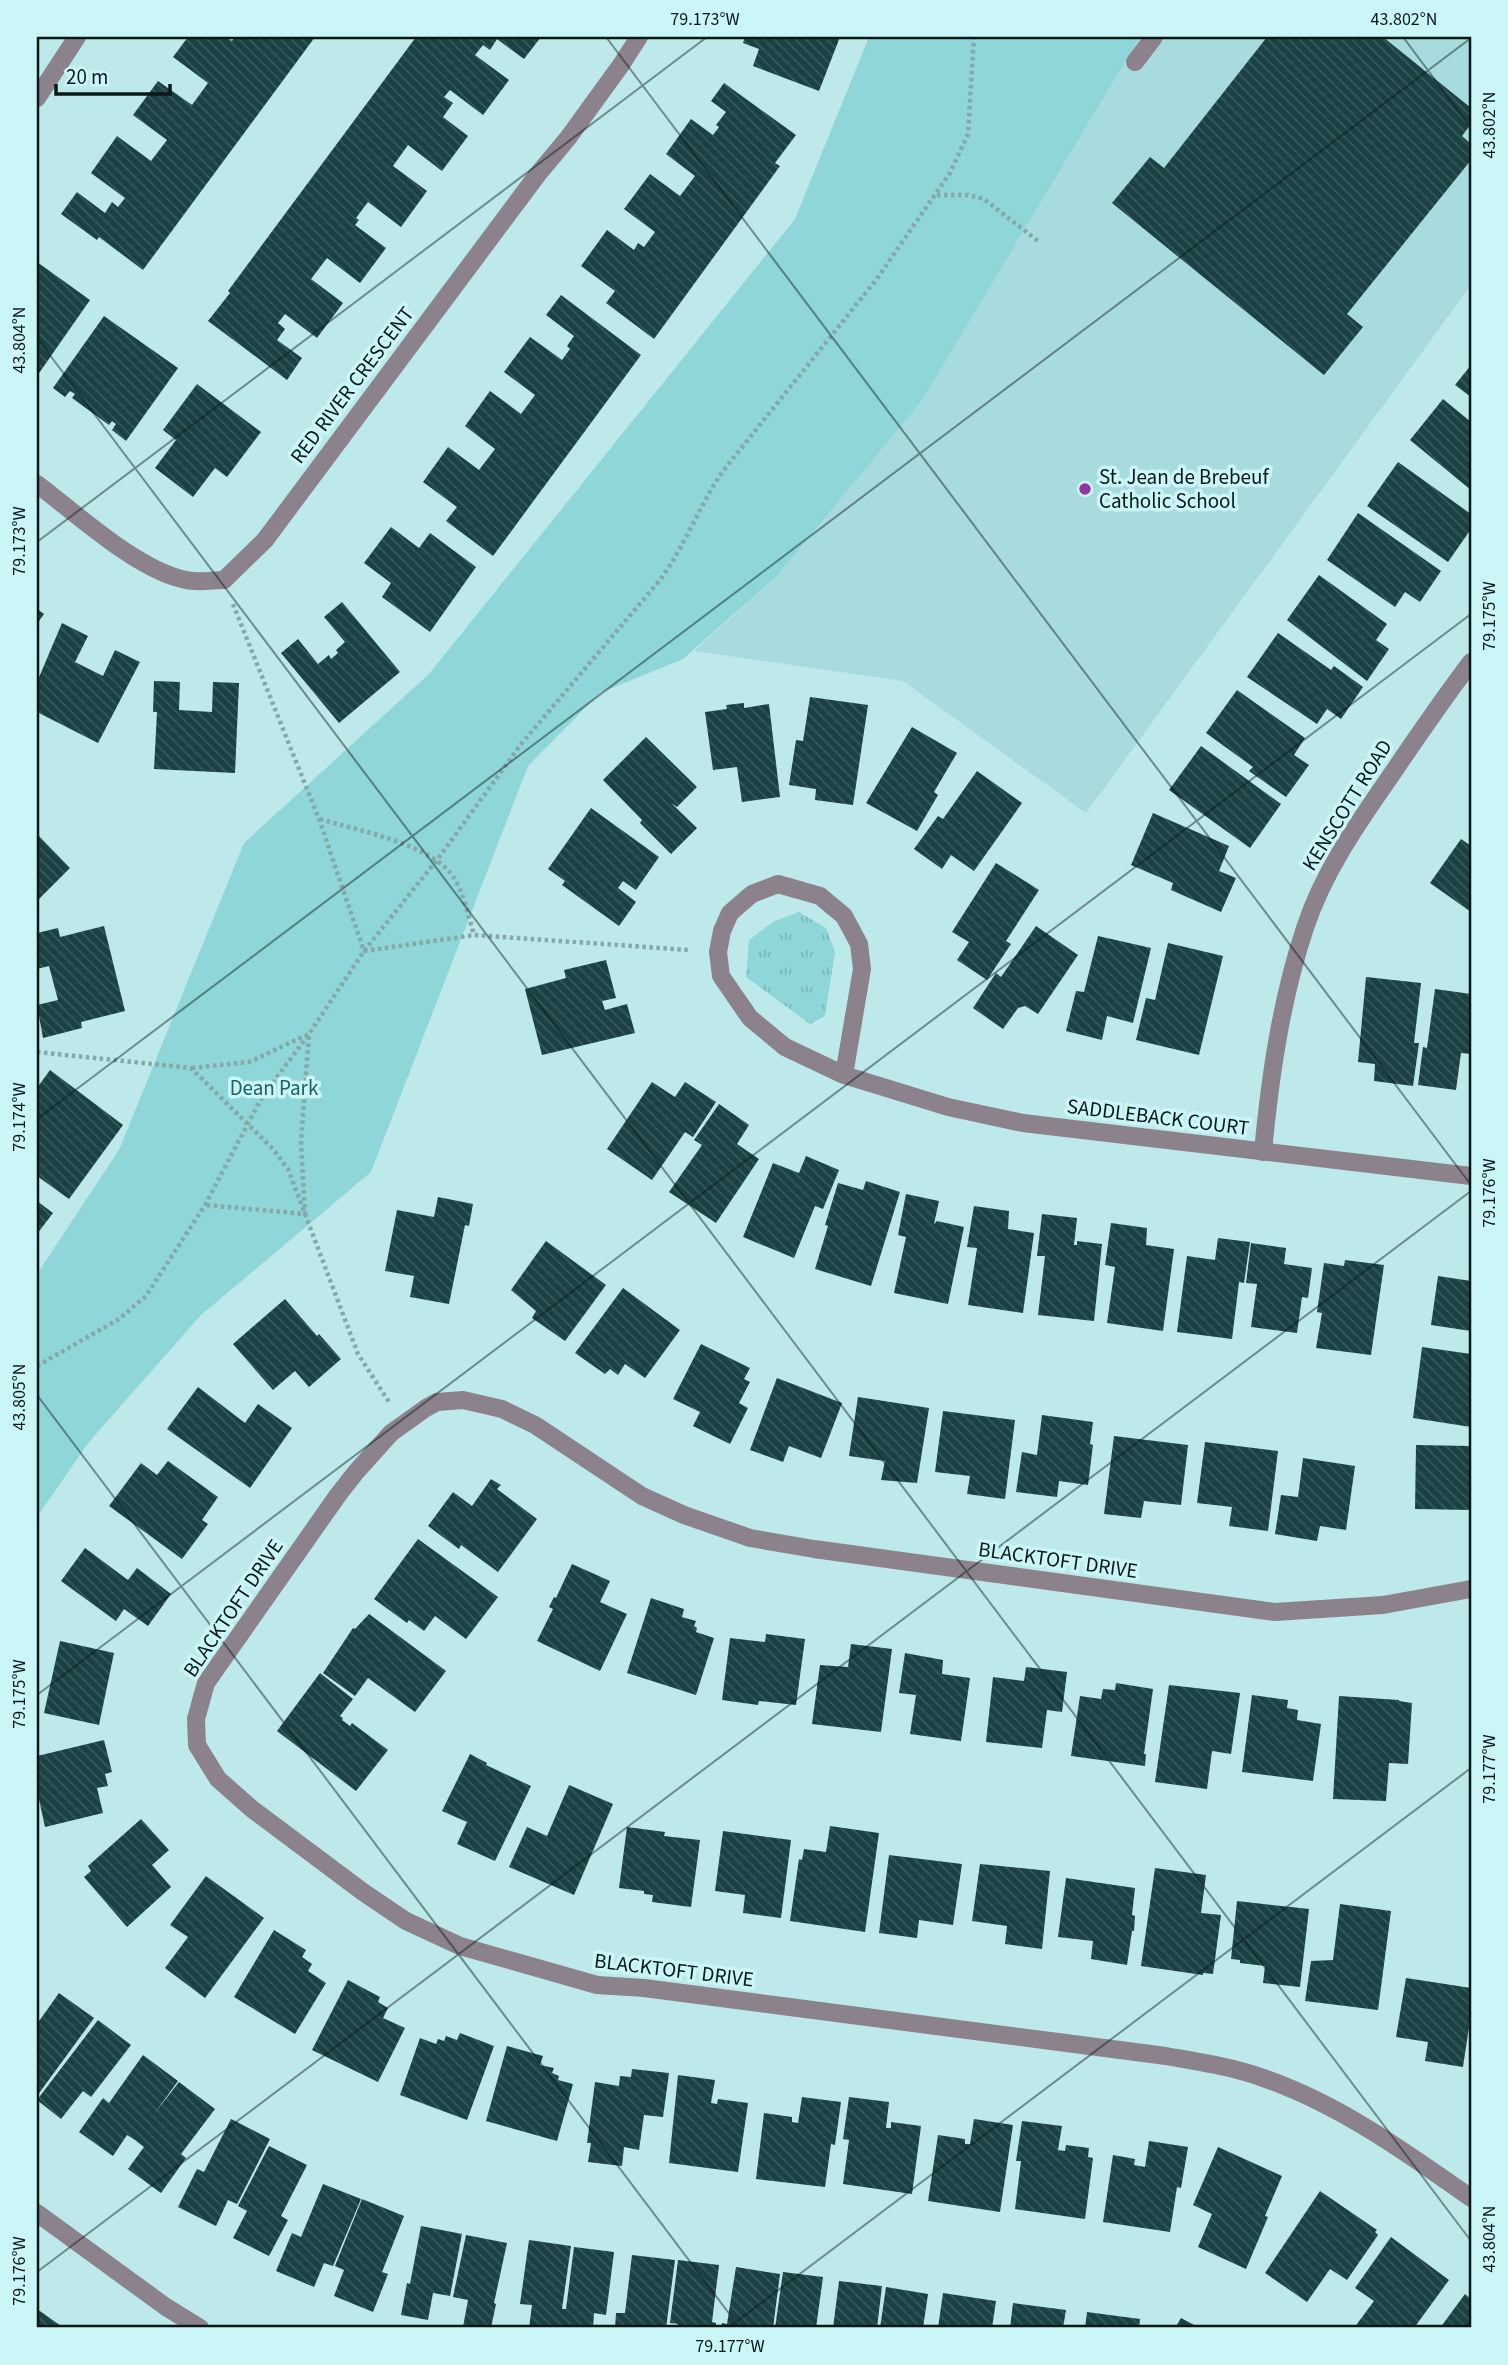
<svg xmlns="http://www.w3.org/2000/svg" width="1508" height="2365" font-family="'Source Sans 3',sans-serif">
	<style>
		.built { fill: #a8dbdd }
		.grass { fill: url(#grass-tufts) }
		.park { fill: #8ed6d8 }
		.building { fill: url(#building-back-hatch) }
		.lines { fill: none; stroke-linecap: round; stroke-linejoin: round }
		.path { stroke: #85a8a9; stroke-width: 4.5; stroke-dasharray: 3.5 3.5; stroke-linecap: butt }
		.service { stroke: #8b828c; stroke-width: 18 }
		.minor { stroke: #8b828c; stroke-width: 18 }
		.ticks { fill: none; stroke: #09191a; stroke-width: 2; stroke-opacity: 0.45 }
		.poi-dot { fill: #93359f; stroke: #cbf6f8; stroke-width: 2.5 }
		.labels { text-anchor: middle; stroke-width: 7; stroke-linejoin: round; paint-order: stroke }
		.street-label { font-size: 21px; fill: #09191a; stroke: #cbf6f8 }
		.poi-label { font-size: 21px; fill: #09191a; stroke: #cbf6f8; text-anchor: start }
		.park-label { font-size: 21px; fill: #1d6264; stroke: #cbf6f8 }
		.neatline { fill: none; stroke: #09191a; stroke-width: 2.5 }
		.ticks-label { font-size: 18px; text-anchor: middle; fill: #09191a }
	</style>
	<defs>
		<pattern id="grass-tufts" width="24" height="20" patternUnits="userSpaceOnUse" patternTransform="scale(1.75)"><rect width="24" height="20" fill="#8ed6d8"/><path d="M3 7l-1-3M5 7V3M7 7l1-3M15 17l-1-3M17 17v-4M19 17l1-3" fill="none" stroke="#79b7b9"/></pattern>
		<pattern id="building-back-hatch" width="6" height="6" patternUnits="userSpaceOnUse" patternTransform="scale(1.75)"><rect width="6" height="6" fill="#1a4143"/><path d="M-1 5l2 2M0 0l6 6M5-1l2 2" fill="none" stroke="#39595b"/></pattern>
	</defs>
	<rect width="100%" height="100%" fill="#bee9ea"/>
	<path class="built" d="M1140,37H1471V285L1086,813L903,681L694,651L776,577L921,402Z"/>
	<path class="grass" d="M799,912L826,928L835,952L825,1016L810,1024L746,977L749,940L773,922Z"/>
	<path class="park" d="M869,37H1140L921,402L776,577L683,659L600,693L528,766L371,1172L200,1316L89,1442L37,1517V1274L119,1150L244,843L429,674L795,219Z"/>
	<g class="building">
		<path d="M188,37H226L232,41L235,37H315L143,270L99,237L97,240L61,214L77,192L105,213L112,202L118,207L125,198L91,173L117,136L151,161L167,140L133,115L158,81L192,105L208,83L173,57Z"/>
		<path d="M416,37H541L524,59L497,39L490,50L483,45L475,55L509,80L483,115L450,90L444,97L453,103L443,117L468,136L442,171L408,145L393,166L427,191L401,227L368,202L356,218L359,220L355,225L386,248L360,283L327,258L311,279L343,303L317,338L285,314L278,323L285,329L277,340L302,358L287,380L208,321L230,293L228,291Z"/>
		<path d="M745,37H840L819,91L753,66L759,49L743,43Z"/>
		<path d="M1267,37H1277L1279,39L1281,37H1383L1471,108V124L1462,136L1471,144V160L1347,314L1363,327L1324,375L1112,203L1150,157L1164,168Z"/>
		<path d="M724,83L796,135L775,163L780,166L654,339L606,303L615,291L581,266L607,230L634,250L638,243L644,247L655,232L624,209L650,174L680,196L695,176L666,154L691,119L713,135L719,127L716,125L726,112L711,101Z"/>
		<path d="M37,262L90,300L37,376Z"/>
		<path d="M561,295L641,355L493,556L446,521L457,507L423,482L448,447L479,470L495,449L465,426L490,391L521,414L535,395L504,372L530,337L562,360L570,349L567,346L574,336L546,315Z"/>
		<path d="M104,316L178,368L126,441L112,430L116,424L112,421L109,425L72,398L75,394L70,391L65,397L53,388Z"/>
		<path d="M1471,365V397L1455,385Z"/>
		<path d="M197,384L261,432L227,477L215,468L193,497L155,468L176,440L163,430Z"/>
		<path d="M1443,399L1471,422V490L1410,440Z"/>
		<path d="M1398,462L1471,514V529L1448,562L1367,506Z"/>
		<path d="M1358,513L1441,571L1420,602L1405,592L1395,607L1327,560Z"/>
		<path d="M391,527L419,548L430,533L476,567L430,632L382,597L391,583L364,563Z"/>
		<path d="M1319,575L1387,624L1376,640L1389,649L1367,681L1287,620Z"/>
		<path d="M342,602L400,672L339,723L281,653L298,639L318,664L329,655L331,659L338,653L336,650L345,642L324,617Z"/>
		<path d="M37,609L44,614L37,624Z"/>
		<path d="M62,623L88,636L75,662L103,676L115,650L140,662L98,743L37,712V682Z"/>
		<path d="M1278,633L1331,670L1334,666L1363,687L1341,719L1327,709L1317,724L1247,677Z"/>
		<path d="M154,681L180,682L179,710L212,712L213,682L239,683L235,773L154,769L157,712H153Z"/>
		<path d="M1237,690L1305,738L1294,755L1309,765L1286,797L1249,771L1253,767L1206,733Z"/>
		<path d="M810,697L868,705L853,805L815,800L816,789L789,785L796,740L803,741Z"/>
		<path d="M744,703V708L769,704L780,797L742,802L737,767L713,770L705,712L727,709L726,705Z"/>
		<path d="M912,727L957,753L934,792L938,795L917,831L866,803Z"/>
		<path d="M646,737L697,787L677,807L671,803L697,828L671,854L640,823L642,820L603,780Z"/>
		<path d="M1201,746L1281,804L1250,848L1169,790Z"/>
		<path d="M977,771L1022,803L974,871L951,855L942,869L914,849L938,816L943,819Z"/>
		<path d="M591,808L659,857L636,890L623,881L618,888L636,902L619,926L562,885L565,881L548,869Z"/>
		<path d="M1153,813L1229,846L1219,871L1236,878L1221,912L1171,890L1173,883L1131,865Z"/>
		<path d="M37,834L70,868L37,901Z"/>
		<path d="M1461,839L1471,846V912L1430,883Z"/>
		<path d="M996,863L1039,890L1006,941L1011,944L987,980L957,960L969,942L952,932Z"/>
		<path d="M104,926L125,1011L81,1022L82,1028L43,1038L37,1005L58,1000L49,966L37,969V933L58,928L60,937Z"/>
		<path d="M1036,926L1078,955L1038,1014L1025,1006L1018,1008L1003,1029L973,1008L996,973L1001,977Z"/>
		<path d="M1098,936L1151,948L1133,1023L1107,1016L1102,1040L1066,1031L1076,991L1084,992Z"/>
		<path d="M1168,943L1223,956L1199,1055L1136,1040L1146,998L1155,1000Z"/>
		<path d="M606,960L616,998L602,1001L605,1010L627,1004L635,1033L542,1055L525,989L566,978L564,970Z"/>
		<path d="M1366,977L1421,983L1414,1043H1419L1413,1086L1374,1081L1375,1064L1358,1062Z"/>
		<path d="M1435,989L1471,994V1054L1461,1053L1456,1090L1418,1085L1423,1047L1427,1048Z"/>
		<path d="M50,1070L123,1125L69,1199L37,1176V1088Z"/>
		<path d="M652,1082L675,1097L685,1082L716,1102L693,1137L685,1132L652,1180L607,1149Z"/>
		<path d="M719,1104L749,1125L737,1144L759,1159L716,1223L669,1192L702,1145L694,1140Z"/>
		<path d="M806,1156L839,1170L823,1209L815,1206L794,1258L743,1237L773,1163L799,1173Z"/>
		<path d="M866,1181L900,1192L871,1286L815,1269L828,1226L825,1225L838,1183L863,1190Z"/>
		<path d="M906,1194L939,1201L934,1224L937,1221L964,1227L948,1304L894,1293L906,1237L898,1235Z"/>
		<path d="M438,1197L473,1204L469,1226L465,1225L449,1304L410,1297L414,1276L385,1271L397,1210L434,1217Z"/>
		<path d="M37,1201L53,1213L37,1234Z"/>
		<path d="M974,1206L1009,1211L1008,1229L1034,1233L1023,1313L968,1305L977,1248L967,1247Z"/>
		<path d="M1042,1214L1077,1218L1074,1245H1077V1241L1102,1244L1094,1321L1038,1315L1045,1256H1037Z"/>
		<path d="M1111,1223L1147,1228L1146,1245L1174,1249L1163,1331L1107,1323L1115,1267L1105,1265Z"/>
		<path d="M1218,1238L1250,1242L1244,1283L1239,1282L1232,1339L1177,1332L1187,1256L1215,1260Z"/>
		<path d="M546,1241L606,1285L565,1341L532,1318L536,1311L511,1290Z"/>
		<path d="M1251,1243L1286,1248L1284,1264L1312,1268L1308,1298L1302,1297L1297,1333L1251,1327L1257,1284L1246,1283Z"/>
		<path d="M1345,1260L1384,1265L1371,1355L1316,1348L1322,1313L1317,1312L1324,1263L1344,1266Z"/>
		<path d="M1438,1276L1471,1281V1331L1431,1325Z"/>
		<path d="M623,1288L680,1330L645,1378L625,1364L618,1375L610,1369L605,1374L575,1353Z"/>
		<path d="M285,1299L317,1336L319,1334L341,1359L309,1387L295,1371L273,1390L233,1344Z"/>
		<path d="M701,1344L750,1368L744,1379L750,1382L739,1403L748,1408L730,1444L693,1426L700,1412L673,1399Z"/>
		<path d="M1422,1347L1471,1354V1427L1413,1418Z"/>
		<path d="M777,1378L842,1403L821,1458L789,1446L783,1462L750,1450Z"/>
		<path d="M198,1387L245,1423L258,1404L292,1428L250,1488L167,1429Z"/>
		<path d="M858,1397L929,1408L917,1483L881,1480L885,1461L849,1456Z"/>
		<path d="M943,1411L1015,1420L1005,1499L967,1494L970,1476L935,1472Z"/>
		<path d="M1042,1415L1093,1422L1090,1444L1093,1445L1088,1485L1059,1481L1057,1497L1016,1492L1022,1452L1037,1455Z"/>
		<path d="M1114,1436L1188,1445L1181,1505L1144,1501L1141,1518L1104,1514Z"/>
		<path d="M1205,1442L1278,1451L1268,1531L1229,1526L1232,1507L1197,1503Z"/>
		<path d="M1416,1445L1471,1446V1510L1415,1509Z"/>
		<path d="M1303,1458L1355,1466L1346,1530L1320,1526L1317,1541L1275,1534L1281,1495L1298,1497Z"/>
		<path d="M168,1461L218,1497L202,1520L208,1524L182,1559L109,1506L141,1463L157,1475Z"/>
		<path d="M491,1479L501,1485L497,1489L537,1519L498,1572L461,1545L459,1549L428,1526L453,1492L472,1506Z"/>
		<path d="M418,1539L498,1597L466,1639L435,1616L424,1631L409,1620L407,1623L374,1599Z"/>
		<path d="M85,1548L128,1580L137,1568L171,1594L148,1626L124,1609L116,1621L61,1581Z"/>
		<path d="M572,1564L610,1581L600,1602L627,1614L600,1671L537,1641L553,1609L549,1607L554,1597L556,1598Z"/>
		<path d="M651,1598L684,1609L682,1617L696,1621L694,1626L697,1628L696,1632L714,1638L696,1695L627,1673Z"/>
		<path d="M369,1614L446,1671L415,1712L368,1678L355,1696L323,1673L353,1628L355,1629Z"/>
		<path d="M766,1634L805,1639L796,1705L759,1701L758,1705L722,1700L730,1638L765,1642Z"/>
		<path d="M60,1641L114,1653L99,1725L44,1713Z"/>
		<path d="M851,1644L892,1649L881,1732L812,1724L820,1665L848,1667Z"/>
		<path d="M905,1653L943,1660L942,1674L970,1678L961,1741L910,1734L916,1695L899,1693Z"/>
		<path d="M1026,1667L1067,1672L1062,1712L1047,1710L1042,1748L986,1742L993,1677L1024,1681Z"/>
		<path d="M320,1673L353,1699L340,1716L343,1718L342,1720L350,1726L352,1723L388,1750L356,1791L277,1731Z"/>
		<path d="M1116,1683L1153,1689L1144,1754H1146L1145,1766L1071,1756L1080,1696L1101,1699L1103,1689L1115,1690Z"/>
		<path d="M1169,1685L1240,1693L1231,1754L1212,1751L1207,1789L1155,1782Z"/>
		<path d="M1252,1695L1288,1700L1287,1708L1298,1710L1297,1720L1321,1724L1313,1781L1242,1772Z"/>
		<path d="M1339,1696L1399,1700V1701L1412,1703L1408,1764L1389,1763L1386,1801L1333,1799Z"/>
		<path d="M104,1740L112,1772L105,1774L108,1786L97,1788L103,1813L45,1827L37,1790V1756Z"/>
		<path d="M470,1754L487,1763L486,1765L531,1786L495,1861L457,1844L467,1822L442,1811Z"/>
		<path d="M569,1785L613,1804L574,1895L509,1867L527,1827L547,1836Z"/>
		<path d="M141,1819L169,1850L152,1865L171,1887L127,1927L84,1877L91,1871L88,1866Z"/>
		<path d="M830,1826L879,1833L865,1932L790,1921L799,1859L802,1860L804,1849L826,1852Z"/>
		<path d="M627,1827L665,1832L664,1836L700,1840L691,1907L652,1902L653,1895L644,1894V1891L619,1888Z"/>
		<path d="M723,1831L791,1840L781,1918L743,1913L745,1895L715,1891Z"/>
		<path d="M889,1855L962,1864L953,1925L919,1920L917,1938L879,1933Z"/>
		<path d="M980,1864L1050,1871L1042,1949L1005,1944L1007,1926L972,1921Z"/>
		<path d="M1155,1868L1206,1875L1201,1913L1221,1915L1213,1974L1203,1973V1975L1141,1966Z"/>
		<path d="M206,1876L264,1918L205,1998L165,1968L188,1937L170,1925Z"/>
		<path d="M1066,1878L1135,1888L1132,1915L1135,1916L1134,1931H1132L1127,1965L1091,1959L1093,1941L1058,1937Z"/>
		<path d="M1237,1901L1309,1909L1300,1987L1263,1983L1265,1966L1240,1963V1960L1231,1959Z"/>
		<path d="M1340,1904L1391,1911L1378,2010L1305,2001L1311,1961L1333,1960Z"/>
		<path d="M274,1930L306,1950L302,1957L312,1964L308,1971L326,1983L295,2034L234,1997Z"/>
		<path d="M1406,1978L1471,1988V2014L1463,2067L1425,2061L1428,2042L1396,2037Z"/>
		<path d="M348,1980L380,1997L378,2002L388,2008L383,2018L405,2028L378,2082L312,2050Z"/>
		<path d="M59,1993L94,2018L37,2096V2024Z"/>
		<path d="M98,2020L131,2045L91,2097L83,2091L61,2119L37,2100Z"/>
		<path d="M460,2033L494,2046L467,2120L400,2095L420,2038L436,2044L438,2039L444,2041L446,2036L457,2040Z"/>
		<path d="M507,2046L543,2056L540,2065L554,2068L552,2073L559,2076L558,2080L573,2084L557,2141L486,2121Z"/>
		<path d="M143,2055L178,2081L154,2114L179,2082L215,2109L181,2154L186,2158L161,2193L128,2169L144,2147L135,2140L127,2135L113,2156L79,2132L103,2098L109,2103Z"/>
		<path d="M632,2069L669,2073L663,2117L644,2115L639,2150L624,2147L622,2166L588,2162L591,2143H587L595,2082L619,2086L620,2076L631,2077Z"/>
		<path d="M678,2075L715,2080L711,2103L717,2104L718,2099L748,2103L738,2172L669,2163Z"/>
		<path d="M802,2097L841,2102L835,2145L831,2144L825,2187L756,2179L764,2113L792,2117V2122L798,2123Z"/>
		<path d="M849,2097L889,2102L886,2128H891V2122L921,2126L912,2194L843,2184L849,2140L843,2139Z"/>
		<path d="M231,2119L270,2139L237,2204L228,2200L216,2226L178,2207L197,2169L204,2172Z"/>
		<path d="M974,2119L1013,2125L1000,2212L928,2201L938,2135L965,2139V2144H970Z"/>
		<path d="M1022,2121L1062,2126L1058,2150L1065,2151L1066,2145L1089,2148L1088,2157L1093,2158L1085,2219L1015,2209L1021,2161H1016Z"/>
		<path d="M1149,2141L1188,2147L1181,2188L1177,2187L1170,2232L1103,2222L1113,2155L1135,2159L1134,2165L1145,2167Z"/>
		<path d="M269,2146L307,2165L281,2216L288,2220L269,2256L233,2238L247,2211L238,2206Z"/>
		<path d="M1218,2147L1282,2176L1265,2216L1268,2217L1246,2269L1198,2247L1212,2214L1193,2205Z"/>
		<path d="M323,2184L361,2199L333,2266L324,2263L314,2287L276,2271L292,2233L301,2237Z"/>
		<path d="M1320,2191L1377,2230L1375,2232L1378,2235L1347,2280L1330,2269L1307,2302L1265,2273Z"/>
		<path d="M362,2199L404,2216L382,2272L388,2274L373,2312L334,2296L344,2270L335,2266Z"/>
		<path d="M421,2226L462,2234L450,2296L433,2293L428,2320L401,2315L407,2283L410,2284Z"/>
		<path d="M466,2235L507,2243L494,2303L496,2304L491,2328L463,2327L468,2300L453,2297Z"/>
		<path d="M1391,2237L1449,2280L1414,2328H1354L1374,2301L1355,2288Z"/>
		<path d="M529,2240L571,2246L562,2309H566L574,2247L614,2252L606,2315L594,2313L593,2328H529L532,2305L520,2304Z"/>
		<path d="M632,2255L675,2260L666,2328H615L616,2313H625Z"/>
		<path d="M678,2260L719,2265L712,2322L716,2323V2328H677L678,2324L670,2323Z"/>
		<path d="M736,2267L780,2274L773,2328H721L722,2323L727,2324Z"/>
		<path d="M783,2272L823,2277L816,2328H775Z"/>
		<path d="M839,2281L882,2286L877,2328H833Z"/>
		<path d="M886,2287L928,2294L923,2328H880Z"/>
		<path d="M943,2293L996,2301L992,2328H938Z"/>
		<path d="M1465,2294L1471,2299V2328H1440Z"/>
		<path d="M1013,2303L1066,2310L1063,2328H1010Z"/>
		<path d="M37,2309L64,2328H37Z"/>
		<path d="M1087,2312L1140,2319L1139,2328H1085Z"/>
		<path d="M1181,2318L1200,2328H1175Z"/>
	</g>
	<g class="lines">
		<g class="path">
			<path d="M937,195H968L984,199L1038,241"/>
			<path d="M233,604L319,819L364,951L474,935L689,950"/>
			<path d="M320,819C356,830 430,844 452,875C464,892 468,916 474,935"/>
			<path d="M37,1052L191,1068L273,1149L288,1169L358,1354L389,1402"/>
			<path d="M192,1068L249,1062L309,1034L301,1142L305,1214L205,1205"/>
			<path d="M37,1366L119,1319L146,1296L205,1205L261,1099L309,1034L364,951L437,860L522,743L660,580C685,546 699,506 723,471L876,280L950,173L968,134L974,37"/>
		</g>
		<path class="service" d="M1135,62L1154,37"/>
		<g class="minor">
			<path d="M37,98L77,37"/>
			<path d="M37,484C77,514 138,571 186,580C198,583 212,580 224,580L265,540L538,174L568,138L621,65L639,37"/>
			<path d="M844,1075L862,969L859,944L844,916L820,896L778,884L752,894L730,913L722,931L718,952L721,976L750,1018L785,1047L844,1075L948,1107L1023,1123L1471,1176"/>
			<path d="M1263,1152C1270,1077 1281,1000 1305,928C1324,870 1360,820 1394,771C1419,734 1444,698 1471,662"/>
			<path d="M1471,1589L1383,1605L1275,1612L814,1549L750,1538L684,1515L642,1496L535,1425L502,1409L463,1400L437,1402L426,1408L391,1433L356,1472L338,1495L206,1683L196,1719L197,1745L218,1779L252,1809L363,1892L406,1921L460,1946L597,1985L644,1988L1166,2056C1200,2062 1234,2067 1266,2079C1340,2105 1407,2153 1471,2198"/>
			<path d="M37,2213L166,2307L200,2328"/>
		</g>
	</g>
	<path class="ticks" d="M606,37L1471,1185M1403,37L1471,128M37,338L1471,2241M37,542L707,37M37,1119L1471,38M37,1395L740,2328M37,1695L1471,614M37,2272L1471,1191M728,2328L1471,1768"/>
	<circle class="poi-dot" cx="1085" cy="489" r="7"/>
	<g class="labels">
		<g class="street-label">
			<text transform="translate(352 385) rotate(-53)" y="7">RED RIVER CRESCENT</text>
			<text transform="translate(1347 805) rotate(-58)" y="7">KENSCOTT ROAD</text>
			<text transform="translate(1158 1117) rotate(7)" y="7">SADDLEBACK COURT</text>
			<text transform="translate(1058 1560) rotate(8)" y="7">BLACKTOFT DRIVE</text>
			<text transform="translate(233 1608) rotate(-56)" y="7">BLACKTOFT DRIVE</text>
			<text transform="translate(674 1970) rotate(7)" y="7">BLACKTOFT DRIVE</text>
		</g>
		<g class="poi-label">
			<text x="1099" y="484">St. Jean de Brebeuf<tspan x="1099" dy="24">Catholic School</tspan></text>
		</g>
		<g class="park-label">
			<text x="274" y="1095">Dean Park</text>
		</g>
	</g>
	<rect width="1508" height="2365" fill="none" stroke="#cbf6f8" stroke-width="77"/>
	<path d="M56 84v10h114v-10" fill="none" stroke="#09191a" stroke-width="3.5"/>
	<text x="66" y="84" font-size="21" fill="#09191a" stroke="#cbf6f8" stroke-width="5" paint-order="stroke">20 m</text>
	<rect x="38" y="38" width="1432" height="2288" class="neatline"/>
	<g class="ticks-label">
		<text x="705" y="25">79.173°W</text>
		<text x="1404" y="25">43.802°N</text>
		<text transform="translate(1489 125) rotate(-90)" y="6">43.802°N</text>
		<text transform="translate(19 340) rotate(-90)" y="6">43.804°N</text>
		<text transform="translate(19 541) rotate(-90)" y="6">79.173°W</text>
		<text transform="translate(1489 616) rotate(-90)" y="6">79.175°W</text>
		<text transform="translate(19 1117) rotate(-90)" y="6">79.174°W</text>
		<text transform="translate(1489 1193) rotate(-90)" y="6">79.176°W</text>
		<text transform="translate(19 1397) rotate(-90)" y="6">43.805°N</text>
		<text transform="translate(19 1694) rotate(-90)" y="6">79.175°W</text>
		<text transform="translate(1489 1769) rotate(-90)" y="6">79.177°W</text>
		<text transform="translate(1489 2239) rotate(-90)" y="6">43.804°N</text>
		<text transform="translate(19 2271) rotate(-90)" y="6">79.176°W</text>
		<text x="730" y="2352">79.177°W</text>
	</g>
</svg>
